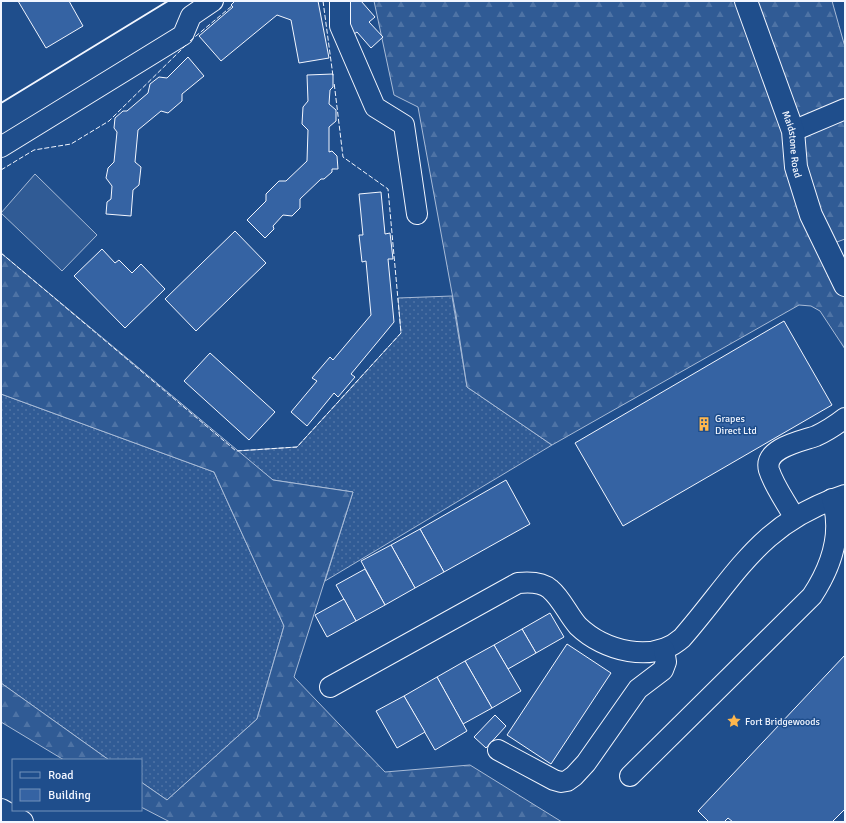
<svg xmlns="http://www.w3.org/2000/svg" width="846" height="823" font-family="Signika,sans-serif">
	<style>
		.grass { fill: url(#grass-dots); stroke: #a8bbd7 }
		.forest { fill: url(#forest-firs); stroke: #a8bbd7 }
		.built { fill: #305b95; stroke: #a8bbd7 }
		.building { fill: #3563a3; stroke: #f2f6ff }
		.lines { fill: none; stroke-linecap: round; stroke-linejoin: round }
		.minor-casing { stroke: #f2f6ff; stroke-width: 22 }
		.major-casing { stroke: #f2f6ff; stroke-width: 24 }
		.highway-casing { stroke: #f2f6ff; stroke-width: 24 }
		.minor { stroke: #1f4e8c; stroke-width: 20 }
		.major { stroke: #1f4e8c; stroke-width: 22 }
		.highway { stroke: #1f4e8c; stroke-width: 22 }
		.fence { stroke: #f2f6ff; stroke-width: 1; stroke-dasharray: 5 2; stroke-linecap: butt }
		.wall { stroke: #f2f6ff; stroke-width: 2 }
		.labels { text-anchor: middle; stroke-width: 3; stroke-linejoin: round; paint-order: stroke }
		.street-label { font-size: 10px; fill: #f2f6ff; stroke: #1f4e8c }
		.poi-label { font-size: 10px; fill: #f2f6ff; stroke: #1f4e8c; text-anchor: start }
	</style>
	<defs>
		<pattern id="grass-dots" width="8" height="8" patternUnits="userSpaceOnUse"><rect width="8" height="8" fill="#305b95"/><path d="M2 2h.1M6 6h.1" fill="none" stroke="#4e73a5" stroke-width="1.8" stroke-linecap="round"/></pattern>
		<pattern id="forest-firs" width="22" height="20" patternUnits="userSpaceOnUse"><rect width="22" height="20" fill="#305b95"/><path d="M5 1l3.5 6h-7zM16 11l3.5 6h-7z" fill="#4e73a5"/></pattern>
	</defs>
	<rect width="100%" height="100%" fill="#1f4e8c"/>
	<g class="grass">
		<path d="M452,296L467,387L552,445L325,581L353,492L273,480L236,451L297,447L401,333L398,298Z"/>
		<path d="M1,394L214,472L284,626L257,719L167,800L141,782V760H109L1,683Z"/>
	</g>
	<g class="forest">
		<path d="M374,1H832L845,47V239L826,246L845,285V349L820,311L811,306L799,305L552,445L467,387L456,315L418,107L394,95Z"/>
		<path d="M1,253L273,480L353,492L294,677L385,772L470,765L562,822H170L141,807V782L167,800L257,719L284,626L214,472L1,394Z"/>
		<path d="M1,683L109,760H64L1,722Z"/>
	</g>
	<path class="built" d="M35,174L97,235L62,271L1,213Z"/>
	<g class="building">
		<path d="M18,1H69L83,26L46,48Z"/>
		<path d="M235,1H318L329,58L299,63L291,20L277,15L221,61L199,36L233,7L231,5Z"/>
		<path d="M345,1H361L375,17L369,22L383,37L371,48L357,32L354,34L333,11Z"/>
		<path d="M188,57L204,76L182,94V101L168,113L161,111L138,130L135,162L141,167L139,185L133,190L131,216L106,214L107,202L111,199L112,186L106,178L108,168L114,162L117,132L114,128L115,118L123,111H127L148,93L150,84L159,77L167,78Z"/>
		<path d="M333,74V87L330,90L329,104L336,110V121L329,127V152L332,151L337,156L338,169H332V172L324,179H321L300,199V208L292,216L283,215L273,226L274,229L265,238L247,220L266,201V194L279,181H286L307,161L308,130L302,124L303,107L308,101L307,75Z"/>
		<path d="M381,192L385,234L390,233L393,259H388L394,322L351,374L355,377L338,397L334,393L307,426L291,412L317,381L312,378L330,357L333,360L371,315L366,261L362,262L359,235H363L359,194Z"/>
		<path d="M235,231L266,263L196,331L165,299Z"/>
		<path d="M102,249L115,263L119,260L132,273L141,264L165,289L125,328L74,276Z"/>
		<path d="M784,321L832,405L623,526L575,443Z"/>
		<path d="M210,353L275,412L249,440L184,381Z"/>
		<path d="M506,480L530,524L444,572L420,529Z"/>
		<path d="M420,529L444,572L415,588L391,545Z"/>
		<path d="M391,545L415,588L385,605L361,561Z"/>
		<path d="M365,569L385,605L356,621L336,585Z"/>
		<path d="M344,599L356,621L327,637L315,615Z"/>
		<path d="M550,613L564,637L536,653L522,629Z"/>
		<path d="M522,629L536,653L508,669L494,645Z"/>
		<path d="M567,644L611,673L551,764L507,735Z"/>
		<path d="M494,645L521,691L492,708L465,661Z"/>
		<path d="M845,655V809L832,822H733L728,818L724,822H709L698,811Z"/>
		<path d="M465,661L492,708L463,724L437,677Z"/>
		<path d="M437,677L467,731L435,750L404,696Z"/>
		<path d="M404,696L425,732L397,748L376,711Z"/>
		<path d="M495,715L506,726L486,748L474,737Z"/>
	</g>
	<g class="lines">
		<defs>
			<g id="minor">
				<path d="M340,1V26L375,107L404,125L417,214"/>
				<path d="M793,131L845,109"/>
				<path d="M1,147L183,35L191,16L213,1"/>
				<path d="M794,517C786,502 774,486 769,470C763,448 802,441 816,436C827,431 836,425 845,418"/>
				<path d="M330,687L518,583C528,582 542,582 550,589C562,599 568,615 578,626C604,651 653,664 682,638C737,575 759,523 845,495"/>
				<path d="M498,750L554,780L561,782L567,781L574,776L586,763L638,689L663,670L666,662L664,649"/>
				<path d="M630,776L812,596C831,567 843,533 832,499"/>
			</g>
			<g id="major">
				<path id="s1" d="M746,1L793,131L796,167L811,215L845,285"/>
			</g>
			<path id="highway" d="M1,810L22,822"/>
		</defs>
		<use href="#minor" class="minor-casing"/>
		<use href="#major" class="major-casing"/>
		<use href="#highway" class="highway-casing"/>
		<use href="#minor" class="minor"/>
		<use href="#major" class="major"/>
		<use href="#highway" class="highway"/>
		<g class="fence">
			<path d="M323,1L333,76"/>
			<path d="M190,41L233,5"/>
			<path d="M1,170L34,150L71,144L109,121L186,45"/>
			<path d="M1,253L236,451L297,447L401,333L388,189L343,157L334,82"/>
		</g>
		<path class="wall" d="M1,103L168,1"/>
	</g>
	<defs>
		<symbol id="building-bare" viewBox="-9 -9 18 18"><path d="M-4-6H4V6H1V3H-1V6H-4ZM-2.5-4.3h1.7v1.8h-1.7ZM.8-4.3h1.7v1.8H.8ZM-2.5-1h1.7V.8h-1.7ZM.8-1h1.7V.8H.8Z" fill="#ffb74d" stroke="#1f4e8c" stroke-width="2.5" paint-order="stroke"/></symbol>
		<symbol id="sight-bare" viewBox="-9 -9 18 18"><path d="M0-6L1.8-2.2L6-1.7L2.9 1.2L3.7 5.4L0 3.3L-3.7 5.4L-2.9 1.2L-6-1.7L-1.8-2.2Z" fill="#ffb74d" stroke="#1f4e8c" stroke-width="2.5" paint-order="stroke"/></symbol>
	</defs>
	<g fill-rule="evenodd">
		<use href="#building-bare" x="694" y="414" width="20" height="20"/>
		<use href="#sight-bare" x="724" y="711" width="20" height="20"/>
	</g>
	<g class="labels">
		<g class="street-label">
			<text dy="4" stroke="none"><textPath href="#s1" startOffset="151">Maidstone Road</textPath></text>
		</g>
		<g class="poi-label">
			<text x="715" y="422">Grapes<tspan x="715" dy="12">Direct Ltd</tspan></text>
			<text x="745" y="725">Fort Bridgewoods</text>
		</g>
	</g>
	<rect width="846" height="823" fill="none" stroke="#f2f6ff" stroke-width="4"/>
	<rect x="12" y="759" width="130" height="52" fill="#1f4e8c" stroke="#7391ba"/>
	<rect x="20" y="772" width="20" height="6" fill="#1f4e8c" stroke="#7391ba"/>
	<text x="48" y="779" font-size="12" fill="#f2f6ff">Road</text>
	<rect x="20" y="789" width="20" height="12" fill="#3563a3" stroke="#7391ba"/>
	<text x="48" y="799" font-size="12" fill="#f2f6ff">Building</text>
</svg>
